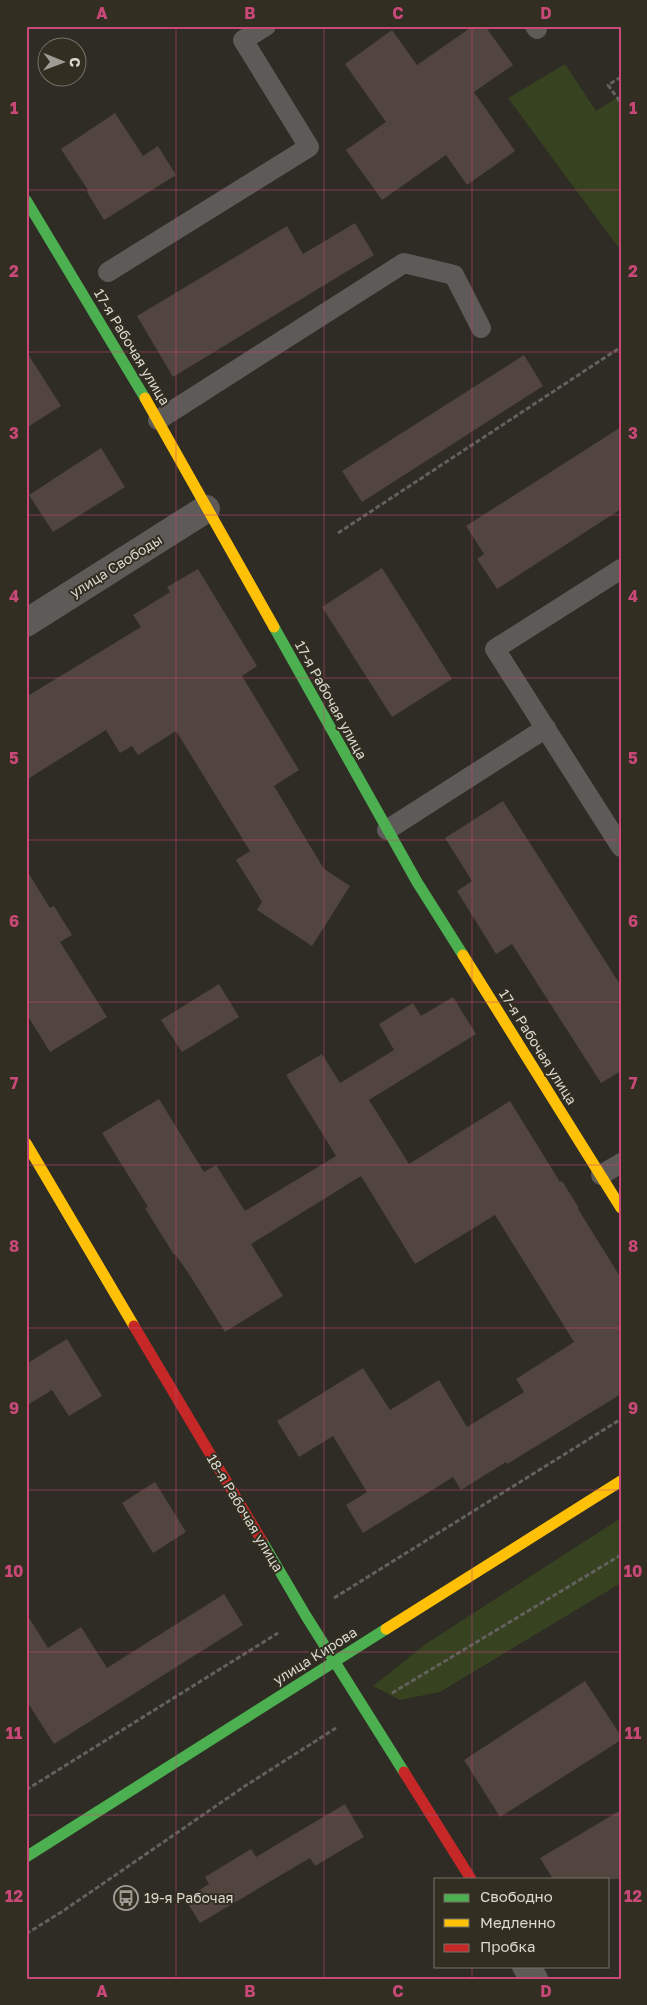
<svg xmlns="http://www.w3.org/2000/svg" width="647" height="2005" font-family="'Golos Text',sans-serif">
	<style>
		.green { fill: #374220 }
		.building { fill: #52443f }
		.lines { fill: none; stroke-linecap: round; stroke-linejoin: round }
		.path { stroke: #63615e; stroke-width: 3; stroke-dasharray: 5 2.5; stroke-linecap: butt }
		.lane { stroke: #5d5a58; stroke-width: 20 }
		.street { stroke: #5d5a58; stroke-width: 28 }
		.fast { stroke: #4caf50; stroke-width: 11 }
		.slow { stroke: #ffc107; stroke-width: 11 }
		.jam { stroke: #c62828; stroke-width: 11 }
		.grid { fill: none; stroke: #c84878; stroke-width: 1; stroke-opacity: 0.55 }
		.labels { text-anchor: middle; stroke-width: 4; stroke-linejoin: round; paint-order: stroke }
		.street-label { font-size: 14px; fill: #dad8d0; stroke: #322e21 }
		.poi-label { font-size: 14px; fill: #dad8d0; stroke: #322e21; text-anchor: start }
		.neatline { fill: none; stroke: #c84878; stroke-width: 2 }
		.grid-label { font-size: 16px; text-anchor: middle; font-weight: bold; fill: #c84878 }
	</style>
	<rect width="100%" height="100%" fill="#2e2c25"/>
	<g class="green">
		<path d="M565,64L596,111L621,95V251L508,98Z"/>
		<path d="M621,1518V1583L440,1692L400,1700L373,1686L427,1643Z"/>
	</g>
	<g class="building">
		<path d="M473,26H485L513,65L474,92L515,151L467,185L446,155L382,200L346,150L386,122L345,64L392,30L417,65Z"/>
		<path d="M115,113L143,156L158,146L176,175L104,220L87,192L88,190L61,149Z"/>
		<path d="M355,223L374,255L173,377L137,316L287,226L303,254Z"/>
		<path d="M26,351L61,406L26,428Z"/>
		<path d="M524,355L543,386L362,502L342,471Z"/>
		<path d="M621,427V509L497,589L477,559L484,554L466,526Z"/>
		<path d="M101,448L125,487L53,532L29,495Z"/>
		<path d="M382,568L452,679L392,717L322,607Z"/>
		<path d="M198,569L257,666L242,676L299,770L274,786L324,869L350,886L312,946L257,910L262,902L236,860L250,851L176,731L138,755L132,746L120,753L106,730L26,780V697L141,627L133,615L170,592L167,587Z"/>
		<path d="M503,801L621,986V1071L601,1083L512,944L496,954L457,891L472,881L445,838Z"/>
		<path d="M26,869L50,908L54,906L72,935L60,942L107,1017L50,1052L26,1013Z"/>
		<path d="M219,984L239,1017L182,1052L161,1020Z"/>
		<path d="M453,997L476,1034L369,1100L409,1164L510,1101L560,1182L562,1181L579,1208L578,1209L621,1278V1394L507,1464L506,1462L461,1490L453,1477L363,1533L346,1505L367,1492L333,1436L299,1457L277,1421L363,1368L390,1410L439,1380L467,1427L524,1392L516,1379L574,1342L495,1215L415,1264L361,1176L251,1244L283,1296L225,1332L189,1274L175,1254L174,1255L145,1208L148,1207L102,1133L159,1099L204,1172L216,1165L245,1211L336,1156L286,1075L322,1054L340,1083L394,1050L379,1024L413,1003L421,1016Z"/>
		<path d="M67,1339L102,1396L69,1416L52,1390L26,1406V1364Z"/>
		<path d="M155,1482L186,1532L153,1553L122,1503Z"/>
		<path d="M224,1594L243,1625L54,1744L26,1700V1613L48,1648L81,1627L107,1668Z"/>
		<path d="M585,1681L621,1736V1740L500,1817L464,1760Z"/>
		<path d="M345,1804L364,1837L315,1866L310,1858L200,1923L185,1899L209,1884L205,1877L251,1849L256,1857Z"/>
		<path d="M621,1810V1879H553L540,1858Z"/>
	</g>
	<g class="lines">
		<g class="path">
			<path d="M621,77L608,85L621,103"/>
			<path d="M338,533L621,347"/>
			<path d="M334,1598L621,1419"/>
			<path d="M392,1693L621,1555"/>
			<path d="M26,1790L278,1633"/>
			<path d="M26,1934L63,1911L245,1786L336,1728"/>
		</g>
		<g class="lane">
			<path d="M535,26L537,29"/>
			<path d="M108,272L309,147L243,40L266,26"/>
			<path d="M158,420L404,263L454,275L481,328"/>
			<path d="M621,569L495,649L621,847"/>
			<path d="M387,830L546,728"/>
			<path d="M601,1175L621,1163"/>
		</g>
		<g class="street">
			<path d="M26,623L206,509"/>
			<path d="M526,1966L534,1979"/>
		</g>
		<g class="fast">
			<path d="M26,200L145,398"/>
			<path d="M274,627L417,882L463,955"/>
			<path d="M262,1541L306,1616L404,1772"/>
			<path d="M26,1857L386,1629"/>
		</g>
		<g class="slow">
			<path d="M145,398L274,627"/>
			<path d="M463,955L621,1208"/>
			<path d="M26,1143L134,1326"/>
			<path d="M386,1629L621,1481"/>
		</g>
		<g class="jam">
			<path d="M134,1326L262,1541"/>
			<path d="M404,1772L471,1879"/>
		</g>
	</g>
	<path class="grid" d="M176,26V1979M324,26V1979M472,26V1879M26,190H621M26,352H621M26,515H621M26,678H621M26,840H621M26,1002H621M26,1165H621M26,1328H621M26,1490H621M26,1652H621M26,1815H621M472,1966V1979"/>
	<defs>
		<symbol id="bus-ring" viewBox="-11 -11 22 22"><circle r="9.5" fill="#322e21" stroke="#9e9c94" stroke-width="1.5"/><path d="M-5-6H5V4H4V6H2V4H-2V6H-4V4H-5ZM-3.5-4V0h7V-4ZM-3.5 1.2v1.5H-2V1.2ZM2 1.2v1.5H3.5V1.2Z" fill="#9e9c94"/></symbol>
	</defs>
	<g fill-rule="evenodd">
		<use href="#bus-ring" x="112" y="1884" width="28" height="28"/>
	</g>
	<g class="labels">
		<g class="street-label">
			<text transform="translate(132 347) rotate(59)" y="5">17-я Рабочая улица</text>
			<text transform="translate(116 566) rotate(-32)" y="5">улица Свободы</text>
			<text transform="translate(331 700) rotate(61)" y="5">17-я Рабочая улица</text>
			<text transform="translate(538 1047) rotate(58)" y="5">17-я Рабочая улица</text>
			<text transform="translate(245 1513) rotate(59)" y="5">18-я Рабочая улица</text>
			<text transform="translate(315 1656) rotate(-32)" y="5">улица Кирова</text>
		</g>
		<g class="poi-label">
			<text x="144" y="1903">19-я Рабочая</text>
		</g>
	</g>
	<rect width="647" height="2005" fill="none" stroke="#322e21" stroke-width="55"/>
	<rect x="434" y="1878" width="175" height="90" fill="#322e21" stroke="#757267"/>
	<rect x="444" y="1894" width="25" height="8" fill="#4caf50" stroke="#757267"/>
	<text x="480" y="1902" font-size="15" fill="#dad8d0">Свободно</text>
	<rect x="444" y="1919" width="25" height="8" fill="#ffc107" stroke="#757267"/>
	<text x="480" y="1928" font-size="15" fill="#dad8d0">Медленно</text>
	<rect x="444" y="1944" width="25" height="8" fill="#c62828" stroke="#757267"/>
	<text x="480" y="1952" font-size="15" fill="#dad8d0">Пробка</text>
	<g transform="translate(62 62) rotate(91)"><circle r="24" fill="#322e21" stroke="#757267"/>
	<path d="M0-4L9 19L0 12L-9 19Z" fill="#9e9c94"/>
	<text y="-8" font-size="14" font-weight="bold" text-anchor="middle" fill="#dad8d0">С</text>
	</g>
	<rect x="28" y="28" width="592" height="1950" class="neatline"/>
	<g class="grid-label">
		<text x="102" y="19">A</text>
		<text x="250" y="19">B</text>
		<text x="398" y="19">C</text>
		<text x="546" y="19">D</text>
		<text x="14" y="114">1</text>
		<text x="633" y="114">1</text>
		<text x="14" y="277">2</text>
		<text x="633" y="277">2</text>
		<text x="14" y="439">3</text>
		<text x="633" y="439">3</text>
		<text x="14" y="602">4</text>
		<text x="633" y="602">4</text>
		<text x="14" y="764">5</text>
		<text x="633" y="764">5</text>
		<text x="14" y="927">6</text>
		<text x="633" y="927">6</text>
		<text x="14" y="1089">7</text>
		<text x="633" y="1089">7</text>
		<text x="14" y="1252">8</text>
		<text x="633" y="1252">8</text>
		<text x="14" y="1414">9</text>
		<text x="633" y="1414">9</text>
		<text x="14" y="1577">10</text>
		<text x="633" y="1577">10</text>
		<text x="14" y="1739">11</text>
		<text x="633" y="1739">11</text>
		<text x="14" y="1902">12</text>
		<text x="633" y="1902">12</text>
		<text x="102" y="1997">A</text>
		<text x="250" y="1997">B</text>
		<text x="398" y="1997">C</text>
		<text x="546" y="1997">D</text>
	</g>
</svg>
